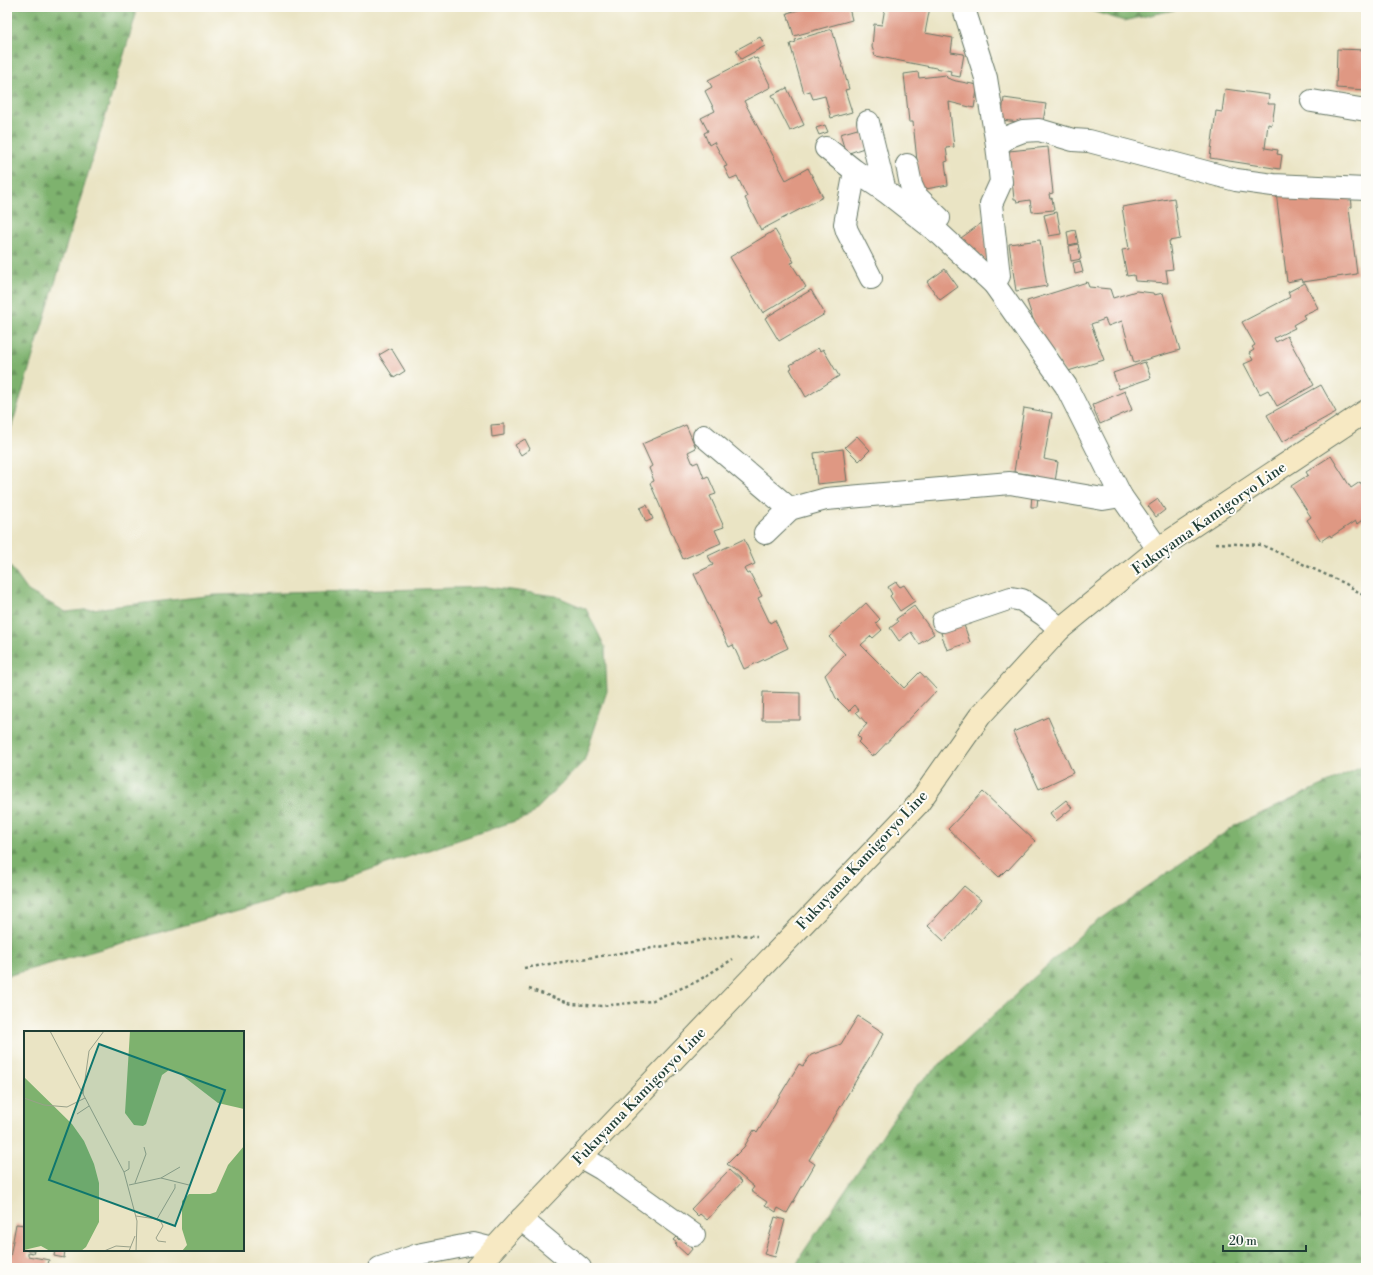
<svg xmlns="http://www.w3.org/2000/svg" width="1373" height="1275" font-family="'Libre Bodoni',serif">
	<style>
		.forest { fill: url(#forest-firs); stroke: #4e7851 }
		.building { fill: #df9883 }
		.lines { fill: none; stroke-linecap: round; stroke-linejoin: round }
		.street-casing { stroke: #676; stroke-width: 24 }
		.secondary-casing { stroke: #676; stroke-width: 24 }
		.path { stroke: #676; stroke-width: 2.5; stroke-dasharray: 3 3; stroke-linecap: butt }
		.street { stroke: #fff; stroke-width: 22 }
		.secondary { stroke: #f7e9c3; stroke-width: 22 }
		.labels { text-anchor: middle; stroke-width: 4; stroke-linejoin: round; paint-order: stroke }
		.street-label { font-size: 15px; fill: #1f3d34; stroke: #fdfcf7 }
		.inset-road { fill: none; stroke: #99a18a; stroke-width: 1 }
		.view { fill: #0f766e; fill-opacity: 0.15; stroke: #0f766e; stroke-width: 2 }
		.inset-edge { fill: none; stroke: #1f3d34; stroke-width: 2 }
	</style>
	<defs>
		<pattern id="forest-firs" width="22" height="20" patternUnits="userSpaceOnUse"><rect width="22" height="20" fill="#7eb26e"/><path d="M5 1l3.5 6h-7zM16 11l3.5 6h-7z" fill="#67925b"/></pattern>
	</defs>
	<rect width="100%" height="100%" fill="#fdfcf7"/>
	<filter id="ink" filterUnits="userSpaceOnUse"><feTurbulence type="fractalNoise" baseFrequency=".025" numOctaves="2"/><feDisplacementMap in="SourceGraphic" scale="8" xChannelSelector="R" yChannelSelector="G"/><feConvolveMatrix kernelMatrix="1 2 1 2 8 2 1 2 1" color-interpolation-filters="sRGB"/></filter>
	<filter id="wash" filterUnits="userSpaceOnUse"><feTurbulence type="fractalNoise" baseFrequency=".012" numOctaves="4" result="noise"/><feDisplacementMap in="SourceGraphic" scale="16" xChannelSelector="R" yChannelSelector="G"/><feGaussianBlur stdDeviation="0.9" result="paint"/><feColorMatrix in="noise" values="0 0 0 0 0 0 0 0 0 0 0 0 0 0 0 0 0 1.4 0 .05"/><feComposite in="paint" operator="in"/></filter>
	<g filter="url(#wash)">
		<rect width="100%" height="100%" fill="#eae4c4"/>
		<g class="forest">
			<path d="M7,7H135V18L7,442Z"/>
			<path d="M1079,7H1187L1124,21Z"/>
			<path d="M7,562L28,591L66,612L215,595L487,587L556,596L586,609L605,647L607,691L584,761L530,816L321,886L7,976Z"/>
			<path d="M1366,765V1268H795L802,1254L914,1088L1088,928L1236,825Z"/>
		</g>
		<g id="blocks">
			<g class="building">
				<path d="M810,7H852L849,8L852,20L794,36L787,13Z"/>
				<path d="M885,7H930L925,33L953,38L951,52L964,54L960,77L950,75L951,71L875,56L872,47L874,24L882,25Z"/>
				<path d="M832,29L849,89L845,90L852,112L831,118L825,96L813,99L810,91L804,93L790,44L796,42L795,40Z"/>
				<path d="M760,37L765,46L741,59L736,50Z"/>
				<path d="M1337,49L1366,50V90L1336,88Z"/>
				<path d="M753,57L754,59L757,58L771,87L744,101L786,180L808,168L823,197L761,230L745,198L747,197L737,176L730,179L724,167L727,166L714,142L709,145L704,133L708,131L701,118L715,111L705,91L712,87L708,80Z"/>
				<path d="M918,72L919,78L946,75L947,78L956,81L978,85L974,108L949,102L954,147L946,148L948,161L945,162L948,185L920,190L913,122H909L904,74Z"/>
				<path d="M787,88L804,125L790,131L772,95Z"/>
				<path d="M1225,89L1269,95L1268,104H1275L1272,125L1268,124L1265,148L1278,150L1277,154L1282,155L1280,169L1210,158L1216,111L1222,112Z"/>
				<path d="M1004,98L1046,104L1043,122L1029,123L1001,120Z"/>
				<path d="M825,125L828,132L819,135L816,128Z"/>
				<path d="M861,128L867,147L846,154L840,134Z"/>
				<path d="M1048,147L1053,193L1049,194L1050,199L1052,198L1054,210L1032,212L1030,200L1017,202L1016,199H1014L1009,151Z"/>
				<path d="M1276,192L1351,193L1352,207L1349,208L1357,274L1303,282L1302,279L1287,282Z"/>
				<path d="M1174,198L1180,239L1169,241L1173,269L1166,270L1168,283L1135,281L1134,275L1127,276L1122,250L1129,249L1122,207Z"/>
				<path d="M1057,212L1061,234L1049,236L1044,215Z"/>
				<path d="M983,222L988,259L986,261L961,238Z"/>
				<path d="M775,230L794,262L791,263L806,287L763,313L730,257Z"/>
				<path d="M1075,230L1078,243L1069,245L1067,232Z"/>
				<path d="M1040,240L1047,286L1016,291L1009,244Z"/>
				<path d="M1078,244L1081,259L1071,261L1069,246Z"/>
				<path d="M1080,261L1083,272L1075,274L1073,263Z"/>
				<path d="M945,269L958,287L940,300L927,282Z"/>
				<path d="M1087,282L1089,287L1110,289L1113,298L1136,291L1153,293L1154,295L1163,293L1180,350L1134,363L1122,321L1108,326L1105,319L1091,324L1104,360L1065,372L1059,363L1055,351L1052,352L1044,341L1039,327L1036,328L1027,301Z"/>
				<path d="M1305,283L1318,308L1303,315L1305,318L1293,325L1295,328L1274,338L1276,342L1287,336L1314,385L1277,406L1268,390L1260,394L1244,364L1253,360L1249,353L1254,350L1252,347L1255,345L1242,322L1290,297L1288,292Z"/>
				<path d="M811,290L825,314L779,341L765,318Z"/>
				<path d="M391,348L405,371L394,378L379,355Z"/>
				<path d="M818,348L820,351L823,349L839,376L806,397L790,369L792,368L790,365Z"/>
				<path d="M1145,362L1151,378L1119,389L1113,373Z"/>
				<path d="M1321,385L1336,412L1282,442L1267,415Z"/>
				<path d="M1125,391L1132,410L1100,424L1092,405Z"/>
				<path d="M1024,408L1052,413L1044,459L1058,462L1055,482L1034,478V475L1014,472Z"/>
				<path d="M504,424V435L492,437L491,425Z"/>
				<path d="M686,425L696,448L688,452L693,464L698,462L704,478L708,476L716,494L710,496L724,527L715,530L721,543L683,559L650,483L654,481L649,468L652,466L642,444Z"/>
				<path d="M857,436L870,450L859,461L845,447Z"/>
				<path d="M525,439L530,449L521,455L515,445Z"/>
				<path d="M843,449L847,481L817,484L814,453Z"/>
				<path d="M1331,456L1351,488L1360,482L1366,491V517L1357,524L1355,521L1331,537L1330,535L1321,541L1307,520L1311,517L1291,486L1308,475L1306,472Z"/>
				<path d="M1032,495L1038,496L1037,507H1031Z"/>
				<path d="M1158,499L1165,510L1156,517L1148,506Z"/>
				<path d="M647,505L653,519L646,522L640,508Z"/>
				<path d="M744,539L755,564L744,569L747,574L750,573L762,596L758,598L770,623L775,620L788,648L744,669L733,645L729,647L694,574L713,565L708,556Z"/>
				<path d="M896,582L900,587L904,585L915,601L900,611L890,596L892,594L888,587Z"/>
				<path d="M866,603L880,619L876,623L882,630L873,638L871,636L861,645L904,688L920,672L937,690L875,755L873,754L872,756L858,742L861,739L857,735L867,724L856,712L859,710L855,705L849,711L836,698L825,675L845,654L829,637Z"/>
				<path d="M914,606L934,634L919,644L911,632L899,641L890,628L898,622L896,619Z"/>
				<path d="M964,625L970,642L947,650L941,633Z"/>
				<path d="M763,692L800,693V720H762Z"/>
				<path d="M1048,717L1073,773L1039,789L1013,732Z"/>
				<path d="M983,792L1035,841L1008,870L1007,869L999,877L948,829Z"/>
				<path d="M1066,800L1072,808L1056,821L1050,813Z"/>
				<path d="M964,886L981,900L944,941L928,926Z"/>
				<path d="M858,1016L884,1033L809,1160L815,1164L787,1213L778,1208L776,1212L765,1205L767,1202L751,1191L754,1187L727,1164L744,1147L754,1130L757,1133L799,1064L803,1066L811,1055L841,1044Z"/>
				<path d="M729,1170L742,1182L707,1220L700,1214L698,1216L691,1209Z"/>
				<path d="M775,1217L785,1220L775,1257L764,1254Z"/>
				<path d="M16,1224L25,1225L24,1237H25V1250H34L33,1253L28,1252V1256L49,1260L47,1268H8Z"/>
				<path d="M676,1237L679,1240L681,1238L693,1248L687,1255L675,1244L677,1243L673,1240Z"/>
				<path d="M55,1250H65L64,1258L54,1256Z"/>
			</g>
		</g>
	</g>
	<g filter="url(#ink)">
		<use href="#blocks" fill-opacity="0" stroke="#676" stroke-width="1"/>
		<g class="lines">
			<defs>
				<g id="street">
					<path d="M965,12L986,78L997,145L1001,182L991,204L999,276L994,284"/>
					<path d="M1312,101L1366,110"/>
					<path d="M868,122L885,191"/>
					<path d="M997,145L1010,136L1023,131L1039,130L1073,140L1089,141L1236,180L1273,185L1366,189"/>
					<path d="M826,148L855,171L885,191L940,234L994,284L1066,386L1121,496L1158,549"/>
					<path d="M907,165L911,185L916,196L939,218"/>
					<path d="M855,171L845,224L847,231L871,278"/>
					<path d="M704,436L790,509"/>
					<path d="M765,533L790,509L826,499L1010,483L1103,499L1121,496"/>
					<path d="M943,621L1011,598L1022,600L1044,615L1060,629"/>
					<path d="M581,1157L602,1169L694,1235"/>
					<path d="M521,1219L580,1268"/>
					<path d="M380,1268L418,1255L473,1244L493,1249"/>
				</g>
				<path id="secondary" d="M476,1268L521,1219L918,804L980,716L1060,629L1158,549L1366,411"/>
			</defs>
			<use href="#street" class="street-casing"/>
			<use href="#secondary" class="secondary-casing"/>
			<g class="path">
				<path d="M1216,543L1262,545L1346,584L1366,597"/>
				<path d="M524,968L736,935L757,936"/>
				<path d="M529,989L572,1004L601,1006L651,1001L696,982L733,959"/>
			</g>
			<use href="#street" class="street"/>
			<use href="#secondary" class="secondary"/>
		</g>
	</g>
	<g class="labels">
		<g class="street-label">
			<text transform="translate(1209 518) rotate(-35)" y="5">Fukuyama Kamigoryo Line</text>
			<text transform="translate(862 860) rotate(-47)" y="5">Fukuyama Kamigoryo Line</text>
			<text transform="translate(639 1096) rotate(-46)" y="5">Fukuyama Kamigoryo Line</text>
		</g>
	</g>
	<g transform="translate(24 1031)">
		<rect width="220" height="220" fill="#eae4c4"/>
		<path d="M106,0H220V78L194,72L155,42L145,39L138,44L122,93L119,95L110,94L101,82ZM0,46L48,93L60,110L70,133L75,152V191L62,216L57,220H26L17,215L0,219ZM220,115V220H158L163,214L158,198V170L165,163H186L192,161L204,134Z" fill="#7eb26e"/>
		<path class="inset-road" d="M26,0L100,141L113,190L112,220M59,63L65,20L80,0M0,67L20,74L43,76L61,67M53,83L65,75M100,141L105,138V130M137,147L165,154M111,152L122,123L120,116M105,154L137,147L156,136M112,185L132,188L137,191L139,195L132,207L134,210L142,211M133,188L151,157V153M80,220L92,215L107,216M105,220L111,205"/>
		<path class="view" d="M75,13L201,59L151,195L25,149Z"/>
		<rect width="220" height="220" class="inset-edge"/>
	</g>
	<rect width="1373" height="1275" fill="none" stroke="#fdfcf7" stroke-width="24"/>
	<path d="M1223 1245v6h83v-6" fill="none" stroke="#1f3d34" stroke-width="2"/>
	<text x="1229" y="1245" font-size="12" fill="#1f3d34" stroke="#fdfcf7" stroke-width="3" paint-order="stroke">20 m</text>
</svg>
